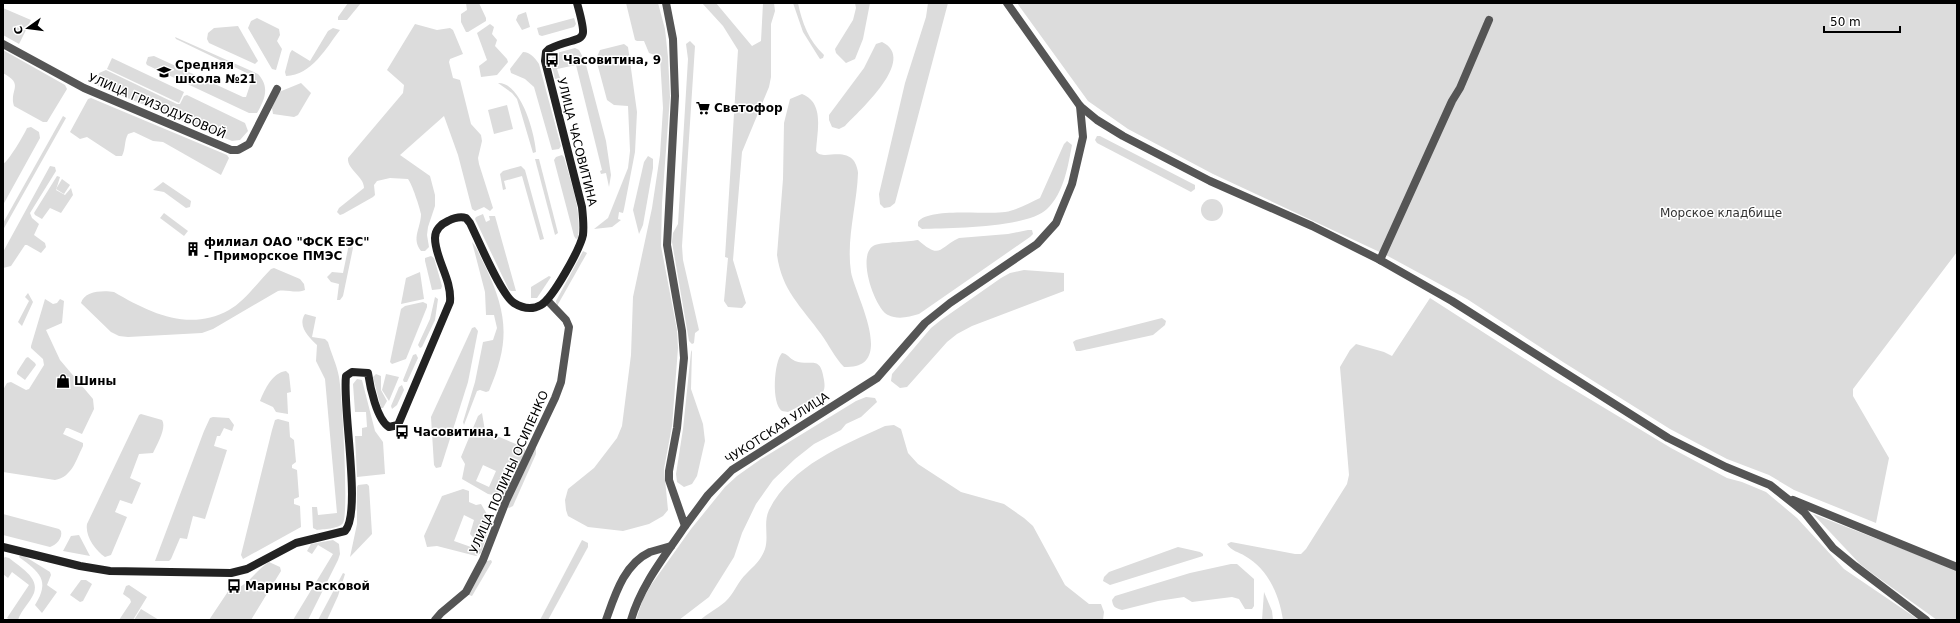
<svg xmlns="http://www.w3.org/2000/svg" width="1960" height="623" font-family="'DejaVu Sans',sans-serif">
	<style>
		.green { fill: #dcdcdc; fill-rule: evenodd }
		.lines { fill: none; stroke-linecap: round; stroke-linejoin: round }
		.street { stroke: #555; stroke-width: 8 }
		.secondary { stroke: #222; stroke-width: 8 }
		.labels { text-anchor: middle; stroke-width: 3; stroke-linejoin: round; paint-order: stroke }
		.poi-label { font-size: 12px; font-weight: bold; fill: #000; stroke: #fff; text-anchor: start }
		.street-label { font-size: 12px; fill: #000; stroke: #fff }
		.park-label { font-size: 12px; fill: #333; stroke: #fff }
	</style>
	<rect width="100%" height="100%" fill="#fff"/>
	<g class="green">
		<path d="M348,3H361L347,20H338V17Z"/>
		<path d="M466,3H479L486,18V21L468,32H466L461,22V14L467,10Z"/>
		<path d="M626,3H658L665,29L668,57L670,97L662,203L661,246L677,330L678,348L672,426L664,469L668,510L663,516L649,524L623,531L588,527L568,516L566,510L565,500L568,489L594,468L617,438L622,426L631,355L633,297L652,208L660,155L663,108L660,58L658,56L649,53L644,41H637L635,40Z"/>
		<path d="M702,3H716L752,46L761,41L763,3H774L775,11L771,24V77L769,87L742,152L733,260L746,303L742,308L728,307L724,301L728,258L725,257L738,50L723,26Z"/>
		<path d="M793,3H798C802,23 809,41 824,55L823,58L820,59L818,56L803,32Z"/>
		<path d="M855,3H870L863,39L855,59L846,63L836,53L835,49L853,20L856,8Z"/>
		<path d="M928,3H948L895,203L890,207L884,208L880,204L879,194L905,83L926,17Z"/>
		<path d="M1017,3H1957V252L1853,389V396L1889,458L1876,523L1794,490L1769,475L1727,459L1670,429L1563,362L1467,299L1386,255L1213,174L1128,129L1088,101Z"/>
		<path d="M3,8L31,20L19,44L3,35Z"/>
		<path d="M526,12L530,27L522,30L516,20L518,15Z"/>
		<path d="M257,18L279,29L280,35L277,41L282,49L276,70L272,69L269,64L248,28L251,21Z"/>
		<path d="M574,18L576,24L574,27L542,36L539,35L537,28Z"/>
		<path d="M415,24L437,30L450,28L453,30L463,54L450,59L449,62L453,78L460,80L471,124L481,135L482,141L478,158L479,164L493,208L490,211L484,207L475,211L472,209L458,155L444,116L400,155L430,176L435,195V206L428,227L427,235L429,247L425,251H421C411,238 421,228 421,214C420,208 412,184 408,179L390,178L377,181L374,185L375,195L373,197L343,214L340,215L337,212L339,208L364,188C364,176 347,170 348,158L403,93L404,85L387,70Z"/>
		<path d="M490,24L494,27L492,34L497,40L495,46L507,59L508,62L497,75L481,77L479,66L487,60L477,33Z"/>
		<path d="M238,26L258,61L255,64L209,43L207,39L208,33L214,28Z"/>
		<path d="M333,28L340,30C326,48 312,75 286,76L285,72L290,53L292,50L310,61L328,31Z"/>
		<path d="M175,37L258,74C270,87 265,99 257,113H249L147,65L146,63L148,57L154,56L243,97H246L253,76L176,39Z"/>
		<path d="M690,41L695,46L682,246L683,260L699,330L695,333L694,343L692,344L689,341L672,242L673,233L678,224L688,59L686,44Z"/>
		<path d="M882,42C918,59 859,111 845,126L839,129L832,127L829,120V115L864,68L876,44Z"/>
		<path d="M624,44L628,47L637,112L635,152L624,209L623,213L619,212L618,219L621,220L612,227L594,229L608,218L628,168L630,151L628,106L614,105L607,100L596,59L600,50Z"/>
		<path d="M575,48L579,50L585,61L606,141L611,175L609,187L606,173L601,174L600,171L602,170L576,65L557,69L560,78L555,79L551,62L553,54Z"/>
		<path d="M3,50L65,85L67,89L47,122H43L14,106C9,89 25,85 3,73Z"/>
		<path d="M523,52C530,52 535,58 539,64L561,146L559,149L552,150L534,87L525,79L511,73L510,69Z"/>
		<path d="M112,58L184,92L179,103L107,69Z"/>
		<path d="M106,70L177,104H180L184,96L187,95L245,123L248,131L240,140L232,141L98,86L96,82L99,73Z"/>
		<path d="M301,83L311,93L298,115L294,117L273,114L272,108L279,92Z"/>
		<path d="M498,83C521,82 535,134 536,152L533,153L517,99L512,93Z"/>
		<path d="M802,94C825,103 817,131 816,151C822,161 843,147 854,161C856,164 858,170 858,173C857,205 846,239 851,272C855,295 898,370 844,367C835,358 829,345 821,334C801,306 782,291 777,255L783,179L784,123L790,99Z"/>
		<path d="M91,98L227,155L229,158L221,175L163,142L153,141L134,132L128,134C124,141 126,148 122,156H116L87,137L80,139L70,132L88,99Z"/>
		<path d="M507,105L513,129L494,134L488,110Z"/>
		<path d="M63,116L66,118L3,230V223Z"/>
		<path d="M31,127L39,132L40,138L3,205V164C8,162 24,135 27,128Z"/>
		<path d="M1097,136H1100L1195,185V189L1191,192L1097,143L1095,140Z"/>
		<path d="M1067,141L1072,145C1068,166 1064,193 1047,209C1028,228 950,228 922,229L918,226V222C928,207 988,215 1005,212C1017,210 1029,203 1040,198L1064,144Z"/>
		<path d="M562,155L564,157C571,183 582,211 578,238L576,239L574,236L554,160L556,157Z"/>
		<path d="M648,156L653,159V168L643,225L639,234L633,210L644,162Z"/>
		<path d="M535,159H539L558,233L555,235Z"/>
		<path d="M50,166L55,167L56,171L30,213L32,218L39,224L34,235L45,243L46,247L41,253L27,245H25L11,266L3,268V252Z"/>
		<path d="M521,166L525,170L544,239L540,240L522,176L504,181L506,189L503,190L500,174L503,171Z"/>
		<path d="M57,176L60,177L56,190L65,195L71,188L73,195L61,213L50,208L42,219L35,215L34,213Z"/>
		<path d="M62,179L70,185L64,194L56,189Z"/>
		<path d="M163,182L191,201L190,207L186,208L164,192L153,190Z"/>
		<circle cx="1212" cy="210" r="11"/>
		<path d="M164,213L188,231L184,236L160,218Z"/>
		<path d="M483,214L486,222L490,220L489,216H495L516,291H511L509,290L475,219L476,217Z"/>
		<path d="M1028,230H1032L1033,234L1030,237L919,314C909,317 898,320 888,315C875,309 855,253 875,245C884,242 907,242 918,240C941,260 938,248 959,238L1008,234Z"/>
		<path d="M472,242C477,247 481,259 485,266C508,314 510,342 489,391L486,392L480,390L477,391L464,425L463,422L475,382L483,342L493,340L497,328L494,315H486L485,292Z"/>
		<path d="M349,244H352L353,248L343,296L340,300H337L339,284L331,282L327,277L332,272L343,273Z"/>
		<path d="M583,251L587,253L557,306L556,301Z"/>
		<path d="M431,256L434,258L442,286L441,289L432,290L425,261V258Z"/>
		<path d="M274,268L300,279L304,284L305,290C296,294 287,289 278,291L213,329L202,333L128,337L119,336L111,332L81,303C84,291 103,290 114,292C150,313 189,332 229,310C244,302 259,281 271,269Z"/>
		<path d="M1024,270L1064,273V291L972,326L957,334L947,342L907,387L900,388L891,381L892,374L931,328L941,320L1001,278L1010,273Z"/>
		<path d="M420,272L424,299L401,304L406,278Z"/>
		<path d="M549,276L551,277L537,298H531V287Z"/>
		<path d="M28,293L33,302L22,326L18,322L29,301L25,297Z"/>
		<path d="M435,297L438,299L435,320L422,347L420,348L418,345L430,319Z"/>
		<path d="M1430,298L1553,377L1671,448L1727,478L1742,482L1766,492L1797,518L1844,569L1919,620H1283C1279,594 1268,569 1245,556C1239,552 1231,551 1227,544L1231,542L1295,554H1301L1306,549L1347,484L1349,475L1340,367L1350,350L1356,344L1384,352L1392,356Z"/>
		<path d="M45,299L53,304L57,303L60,299L64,301L62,323L46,330L60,360L93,399L94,409L82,434L68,428H66L63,434L83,443V446C76,460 72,477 55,480L3,472V390L7,383L11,382L26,390L29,389L44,365L43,359L31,348V346Z"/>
		<path d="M423,302L427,304V307L406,359L392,364L390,362L401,309L405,306Z"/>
		<path d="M305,314L316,317L312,337L325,339L328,342C331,353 337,365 339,377C342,394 349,513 343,523C339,529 323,529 317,530L313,528L312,507H317L318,515L337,513L325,379L316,361L317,345C309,337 297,326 305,314Z"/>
		<path d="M1162,318L1166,321L1165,325L1153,335L1080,351H1076L1073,342L1076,340Z"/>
		<path d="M475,327L478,331L468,382L441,467L436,468L434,465L431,417L472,328Z"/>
		<path d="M692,350L691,389L703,424L705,441L697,476L692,484L684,487L677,482L676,474L683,429L691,352Z"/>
		<path d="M782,353C788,354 789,358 795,361C812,367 820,354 824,380C825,386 825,390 821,395L788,412C787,412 783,411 782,411C771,404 774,361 782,353Z"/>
		<path d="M416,354L418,358L407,382H404L403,380L413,355Z"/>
		<path d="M28,357L35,363L36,365L25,380L17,374V372L26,358Z"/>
		<path d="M286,371L289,374L291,392L287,393L288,414L276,412L273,407L260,401C265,389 272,373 286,371Z"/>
		<path d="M376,374L381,376V390L387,401L383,408H381L373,377Z"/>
		<path d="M386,374L399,377L389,401L382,390Z"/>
		<path d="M357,379L362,380L375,431L383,442L385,474L357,477L355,436H362V428L367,427L366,412H355L353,384Z"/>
		<path d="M402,385L404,390L397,405L392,409L391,406L399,387Z"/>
		<path d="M866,397L875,398L877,402L861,417L846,424L841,430L814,444L795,459L773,480L756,504L742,533L734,557L709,597L679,620H636L643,599L651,585L691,529L725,487L737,476L761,459L856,401Z"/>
		<path d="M482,413L485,431L523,447L526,451L519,466L508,462L503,469L504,471L513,477L504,497L488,494L462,479L465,464L461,457L478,416ZM483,465L496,471L489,487L476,481Z"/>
		<path d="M141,414L162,420C167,428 157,444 153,453L139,454L130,478L141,483L132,504L120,500L115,512L127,517L111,555L105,557C95,550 85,536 87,524L139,415Z"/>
		<path d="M213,417L229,418L234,425L232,431L224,428L220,436H217L214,446L227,450L205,519L193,516L187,539L180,538L171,559L169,561H155L204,431L210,418Z"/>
		<path d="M278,419L289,422L290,437L294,440L296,462L292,465V468L297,470L299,497L294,499V504L300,506L301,527L243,559L241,555L272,430L275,420Z"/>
		<path d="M894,425L901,429L908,453L918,464L961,492L1004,504L1024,518L1033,526L1065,585L1089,604H1101L1104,612L1103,620H700C708,613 717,609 725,602C734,594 738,581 747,573C755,565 761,560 765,549C769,536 763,523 769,510C792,465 842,446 885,426Z"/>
		<path d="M536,447V454L513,506L509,508L507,507Z"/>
		<path d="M367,484L369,486L372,534L350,557L357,524V487L358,485Z"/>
		<path d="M463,489L469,491V502L476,505L481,504L491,521L481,553L476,556L437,546L427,547L424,536L442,496ZM464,515L474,520L470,534L475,539L471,547L454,541Z"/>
		<path d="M3,514L59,529L61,531C63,538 56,545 50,547L3,535Z"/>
		<path d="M1813,514L1957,570V620H1937L1873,574L1860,564Z"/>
		<path d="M79,535L90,556L63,551L71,536Z"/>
		<path d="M333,540L339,544L340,554L338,560L308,620H293L333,554L318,545L312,554L307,551L311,544Z"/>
		<path d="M582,540L588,543V547L548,620H540Z"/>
		<path d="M1178,547L1200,552L1203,554V556L1110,585L1103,581L1104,577L1109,572Z"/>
		<path d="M21,554L50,572L51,575L47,585L57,592L42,613L35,605C51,580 39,572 19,557Z"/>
		<path d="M5,557L9,558C19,566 40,578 34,593C30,603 21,610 18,620H10L7,618L29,585L12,572L8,578L3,574V559Z"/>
		<path d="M491,560L492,562L472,596L469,595L487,561Z"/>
		<path d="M269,562L280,567L281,571L251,620H209L229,590C247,589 255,570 269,562Z"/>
		<path d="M1231,564H1237L1254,579V606L1252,609H1245L1239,599L1232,597L1192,602L1184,597L1158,601L1122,610C1115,608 1113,607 1112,600L1115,596L1190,573Z"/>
		<path d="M343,573L345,574L338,596L327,620H318Z"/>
		<path d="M81,580H86L92,584L83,601L80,602L70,595Z"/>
		<path d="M129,585L147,597L133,620H119L131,602L130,599L123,594L126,586Z"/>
		<path d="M1264,592L1272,611L1273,620H1262Z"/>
		<path d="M141,609L159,620H134Z"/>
	</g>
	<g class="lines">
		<g class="street">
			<path d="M666,3L673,39L675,96L667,245L682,331L684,358L677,428L669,471V480L685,526L708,495L732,470L877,378L925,323L950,303L1037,244L1056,223L1072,184L1083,137L1080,106"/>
			<path d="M1007,3L1080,106L1097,120L1123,136L1210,181L1312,226L1380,260L1452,301L1668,438L1726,467L1770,485L1804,512L1833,548L1855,566L1926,620"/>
			<path d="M3,44L84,88L231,150H238L249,144L277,89"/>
			<path d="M1380,260L1452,101L1460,88L1489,20"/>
			<path d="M1793,500L1957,567"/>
			<path d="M435,620L441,613L466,592L483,560L506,501L555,398L561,382L569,327L566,320L547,300"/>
			<path d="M606,620C615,595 624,564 650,552C657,550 664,548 671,546"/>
			<path d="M631,620C641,585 665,556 685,526"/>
		</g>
		<path class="secondary" d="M3,547L80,566L110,571L231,573L247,569L296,543L345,531C362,513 342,407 346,376L352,372L368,373C370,387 377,420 389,427L398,425L450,302C452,279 435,259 435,238C435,230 441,224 448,221C454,218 460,216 466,218L470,223C478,239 501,295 514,303C522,308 532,310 541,305C553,298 580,249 583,235C584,226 583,216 582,207L545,61L546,52L549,49C583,33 590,49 577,3"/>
	</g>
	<defs>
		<symbol id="bus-bare" viewBox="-9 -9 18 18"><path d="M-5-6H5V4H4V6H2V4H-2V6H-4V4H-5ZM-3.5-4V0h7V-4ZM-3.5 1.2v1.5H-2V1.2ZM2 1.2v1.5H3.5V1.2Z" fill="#000" stroke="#fff" stroke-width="2.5" paint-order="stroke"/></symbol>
		<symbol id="school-bare" viewBox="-9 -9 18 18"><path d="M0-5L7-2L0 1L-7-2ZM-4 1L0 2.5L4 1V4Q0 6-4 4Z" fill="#000" stroke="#fff" stroke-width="2.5" paint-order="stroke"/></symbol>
		<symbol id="supermarket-bare" viewBox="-9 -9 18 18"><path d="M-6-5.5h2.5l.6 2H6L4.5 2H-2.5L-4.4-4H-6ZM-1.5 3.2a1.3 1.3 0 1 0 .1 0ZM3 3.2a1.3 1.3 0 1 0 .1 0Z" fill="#000" stroke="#fff" stroke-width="2.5" paint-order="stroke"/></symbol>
		<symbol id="building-bare" viewBox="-9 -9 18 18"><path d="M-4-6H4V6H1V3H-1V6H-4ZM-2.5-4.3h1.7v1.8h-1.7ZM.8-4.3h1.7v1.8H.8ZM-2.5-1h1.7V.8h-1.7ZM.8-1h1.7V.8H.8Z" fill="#000" stroke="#fff" stroke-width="2.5" paint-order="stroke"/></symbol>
		<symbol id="shop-bare" viewBox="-9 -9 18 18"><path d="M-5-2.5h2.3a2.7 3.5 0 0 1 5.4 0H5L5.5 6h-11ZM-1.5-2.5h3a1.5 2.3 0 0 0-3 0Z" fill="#000" stroke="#fff" stroke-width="2.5" paint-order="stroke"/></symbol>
	</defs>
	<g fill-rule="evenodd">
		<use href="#bus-bare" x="542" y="50" width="20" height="20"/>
		<use href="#school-bare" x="154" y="62" width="20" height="20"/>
		<use href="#supermarket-bare" x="693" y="98" width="20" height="20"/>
		<use href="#building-bare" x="183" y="239" width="20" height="20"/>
		<use href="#shop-bare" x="53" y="371" width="20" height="20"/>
		<use href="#bus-bare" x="392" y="422" width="20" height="20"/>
		<use href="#bus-bare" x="224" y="576" width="20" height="20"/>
	</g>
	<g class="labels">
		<g class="poi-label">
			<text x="563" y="64">Часовитина, 9</text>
			<text x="175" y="69">Средняя<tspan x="175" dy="14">школа №21</tspan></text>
			<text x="714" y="112">Светофор</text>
			<text x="204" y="246">филиал ОАО "ФСК ЕЭС"<tspan x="204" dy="14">- Приморское ПМЭС</tspan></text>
			<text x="74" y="385">Шины</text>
			<text x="413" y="436">Часовитина, 1</text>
			<text x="245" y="590">Марины Расковой</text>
		</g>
		<g class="street-label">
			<text transform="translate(157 106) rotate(23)" y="4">УЛИЦА ГРИЗОДУБОВОЙ</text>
			<text transform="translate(577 142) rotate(76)" y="4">УЛИЦА ЧАСОВИТИНА</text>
			<text transform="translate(777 428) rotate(-33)" y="4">ЧУКОТСКАЯ УЛИЦА</text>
			<text transform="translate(509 472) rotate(-66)" y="4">УЛИЦА ПОЛИНЫ ОСИПЕНКО</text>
		</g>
		<g class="park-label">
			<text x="1721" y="217">Морское кладбище</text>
		</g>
	</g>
	<rect width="1960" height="623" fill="none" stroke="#000000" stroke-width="8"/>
	<g transform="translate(28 28) rotate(256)" stroke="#ffffff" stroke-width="3" paint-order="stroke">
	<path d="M0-3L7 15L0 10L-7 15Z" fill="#000000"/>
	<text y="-6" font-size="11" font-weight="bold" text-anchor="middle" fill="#000000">С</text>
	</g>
	<path d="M1824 26v6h76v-6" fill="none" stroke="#000000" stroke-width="2"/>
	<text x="1830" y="26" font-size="12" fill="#000000" stroke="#ffffff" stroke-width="3" paint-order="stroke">50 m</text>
</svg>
